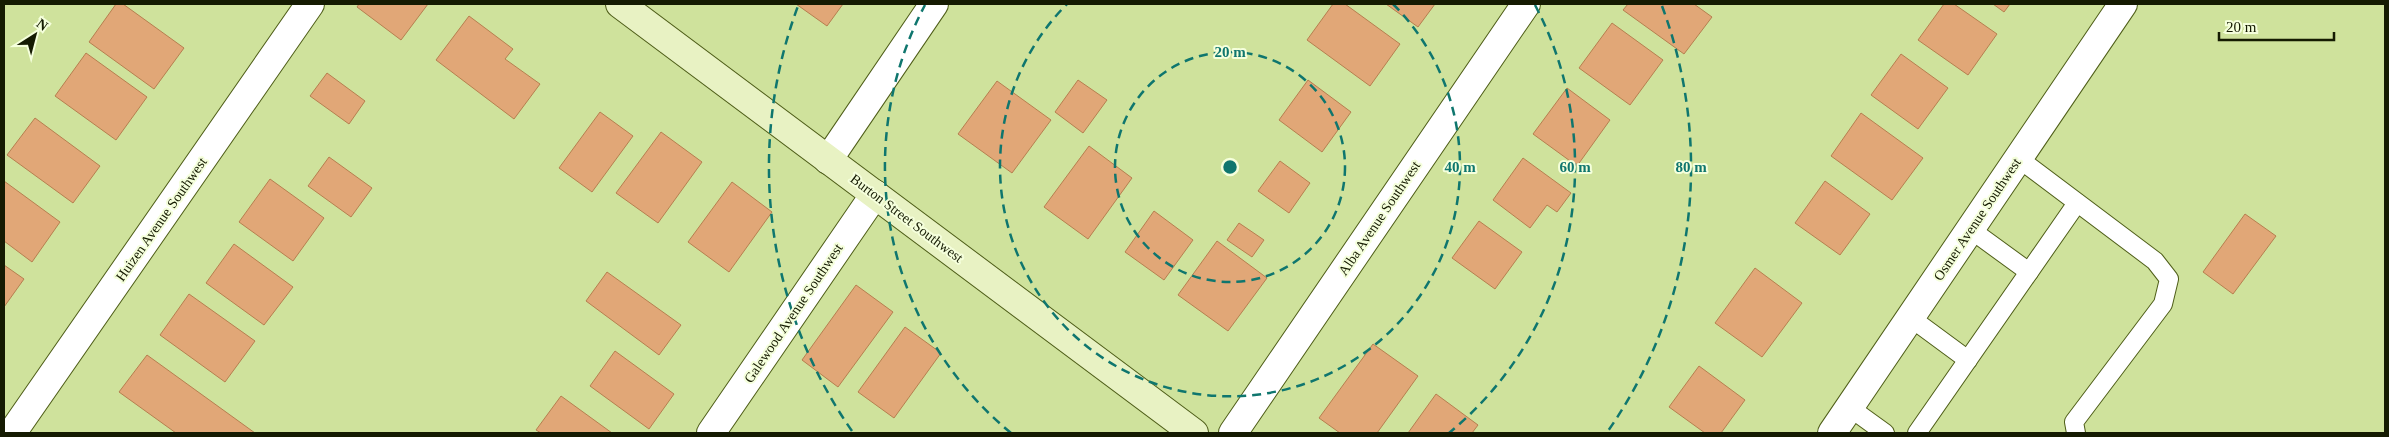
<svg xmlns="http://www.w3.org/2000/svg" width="2389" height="437" font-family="Georgia,serif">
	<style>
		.building { fill: #e1a777; stroke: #b67f4f }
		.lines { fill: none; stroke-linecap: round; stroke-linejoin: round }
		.lane-casing { stroke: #4f5e19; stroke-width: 20 }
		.street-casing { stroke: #4f5e19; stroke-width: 30 }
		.secondary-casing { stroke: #4f5e19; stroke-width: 30 }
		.lane { stroke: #fff; stroke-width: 18 }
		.street { stroke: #fff; stroke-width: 28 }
		.secondary { stroke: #e8f2c3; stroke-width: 28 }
		.ring { fill: none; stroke: #0f766e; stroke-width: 2.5; stroke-dasharray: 9 6 }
		.labels { text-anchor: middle; stroke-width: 4; stroke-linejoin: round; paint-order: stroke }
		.street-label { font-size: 14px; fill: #151b02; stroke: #f5ffdc }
		.centre { fill: #0f766e; stroke: #f5ffdc; stroke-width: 2.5 }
		.ring-label { font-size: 15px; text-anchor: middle; font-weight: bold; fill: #0f766e; stroke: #f5ffdc; stroke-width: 4; stroke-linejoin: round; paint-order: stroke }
	</style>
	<rect width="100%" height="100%" fill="#cfe29c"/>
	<g class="building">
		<path d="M116,4H123L184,48L154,89L89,42Z"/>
		<path d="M359,4H428L401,40L357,7Z"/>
		<path d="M796,4H843L827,26Z"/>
		<path d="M1333,4H1345L1400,44L1370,86L1307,40Z"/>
		<path d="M1386,4H1435L1418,27Z"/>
		<path d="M1628,4H1694L1712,17L1684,54L1623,10Z"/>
		<path d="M1944,4H1954L1997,34L1968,75L1918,40Z"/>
		<path d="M1993,4H2010L2004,12Z"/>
		<path d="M469,16L513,49L505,59L540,84L514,119L436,60Z"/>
		<path d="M1612,23L1663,60L1630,105L1579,68Z"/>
		<path d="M86,53L147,97L116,140L55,96Z"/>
		<path d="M1901,54L1948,88L1918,129L1871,95Z"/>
		<path d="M327,73L365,101L349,124L310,96Z"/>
		<path d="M1078,80L1107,100L1083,133L1055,112Z"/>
		<path d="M1308,80L1351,112L1322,152L1279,120Z"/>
		<path d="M997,81L1051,120L1012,173L958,134Z"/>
		<path d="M1567,88L1610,120L1577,166L1533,134Z"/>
		<path d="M600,112L633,136L592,192L559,168Z"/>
		<path d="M1861,113L1923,158L1892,200L1831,156Z"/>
		<path d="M35,118L100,166L73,203L7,155Z"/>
		<path d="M661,132L702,162L658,223L616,193Z"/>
		<path d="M1089,146L1132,178L1088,239L1044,207Z"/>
		<path d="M329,157L372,188L351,217L308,186Z"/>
		<path d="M1523,158L1571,193L1557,212L1547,205L1530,228L1493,200Z"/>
		<path d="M1280,161L1310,183L1289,213L1258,191Z"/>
		<path d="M270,179L324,218L293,261L239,222Z"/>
		<path d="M4,181L60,222L32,262L4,241Z"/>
		<path d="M1825,181L1870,214L1840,255L1795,223Z"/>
		<path d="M732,182L772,212L729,272L688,242Z"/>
		<path d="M1154,211L1193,240L1164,280L1125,252Z"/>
		<path d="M2245,214L2276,236L2233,294L2203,272Z"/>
		<path d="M1479,221L1522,252L1495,289L1452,258Z"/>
		<path d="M1239,223L1264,240L1252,257L1227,240Z"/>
		<path d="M1217,241L1267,278L1228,331L1178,295Z"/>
		<path d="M234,244L293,287L264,325L206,283Z"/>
		<path d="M4,265L24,279L4,307Z"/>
		<path d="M1755,268L1802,303L1762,357L1715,323Z"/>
		<path d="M607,272L681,325L659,355L586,301Z"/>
		<path d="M856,285L893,312L838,387L802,360Z"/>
		<path d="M189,294L255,341L225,382L160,335Z"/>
		<path d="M905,327L941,353L894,418L858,392Z"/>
		<path d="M1373,344L1418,376L1377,433H1340L1319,418Z"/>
		<path d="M615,351L674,394L649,429L590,386Z"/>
		<path d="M147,355L255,433H176L119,392Z"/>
		<path d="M1699,366L1745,400L1721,433H1705L1669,407Z"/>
		<path d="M1436,394L1478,425L1472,433H1408Z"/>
		<path d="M561,396L612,433H541L536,430Z"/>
	</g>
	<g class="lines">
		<defs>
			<g id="lane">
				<path d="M2018,158L2155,261L2169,279L2163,304L2074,422L2076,433"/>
				<path d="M1970,229L2029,272"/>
				<path d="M1911,318L1968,360"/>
				<path d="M1849,407L1885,433"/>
				<path d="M1917,433L2077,203"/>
			</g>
			<g id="street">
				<path d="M828,160L934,4"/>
				<path d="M12,433L310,4"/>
				<path d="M711,433L875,194"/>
				<path d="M1233,433L1526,4"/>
				<path d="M1832,433L2123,4"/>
			</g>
			<path id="secondary" d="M620,4L1194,433"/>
		</defs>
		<use href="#lane" class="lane-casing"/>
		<use href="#street" class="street-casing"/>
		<use href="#secondary" class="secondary-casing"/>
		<use href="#lane" class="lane"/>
		<use href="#street" class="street"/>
		<use href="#secondary" class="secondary"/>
	</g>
	<g class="ring">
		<circle cx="1230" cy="167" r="115"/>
		<path d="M1393 4A230 230 0 1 1 1067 4"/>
		<path d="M1011 433A345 345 0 0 1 925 5M1535 5A345 345 0 0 1 1449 433"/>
		<path d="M852 431A461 461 0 0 1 798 6M1662 6A461 461 0 0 1 1608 431"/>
	</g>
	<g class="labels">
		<g class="street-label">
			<text transform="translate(907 218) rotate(37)" y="5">Burton Street Southwest</text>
			<text transform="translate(1379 218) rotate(-56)" y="5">Alba Avenue Southwest</text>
			<text transform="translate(161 219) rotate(-55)" y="5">Huizen Avenue Southwest</text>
			<text transform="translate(1977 219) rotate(-56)" y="5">Osmer Avenue Southwest</text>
			<text transform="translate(793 313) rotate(-56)" y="5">Galewood Avenue Southwest</text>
		</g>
	</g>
	<circle cx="1230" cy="167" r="8" class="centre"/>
	<g class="ring-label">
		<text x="1230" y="57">20 m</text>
		<text x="1460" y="172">40 m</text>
		<text x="1575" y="172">60 m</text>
		<text x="1691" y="172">80 m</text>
	</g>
	<rect width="2389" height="437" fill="none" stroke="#151b02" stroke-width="10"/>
	<g transform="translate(35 35) rotate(36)" stroke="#f5ffdc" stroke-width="4" paint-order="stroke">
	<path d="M0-4L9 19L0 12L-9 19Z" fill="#151b02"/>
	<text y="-8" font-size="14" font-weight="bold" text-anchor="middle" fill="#151b02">N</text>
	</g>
	<path d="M2219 32v8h115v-8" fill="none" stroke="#151b02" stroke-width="2.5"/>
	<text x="2226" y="32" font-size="15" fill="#151b02" stroke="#f5ffdc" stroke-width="4" paint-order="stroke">20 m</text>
</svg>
